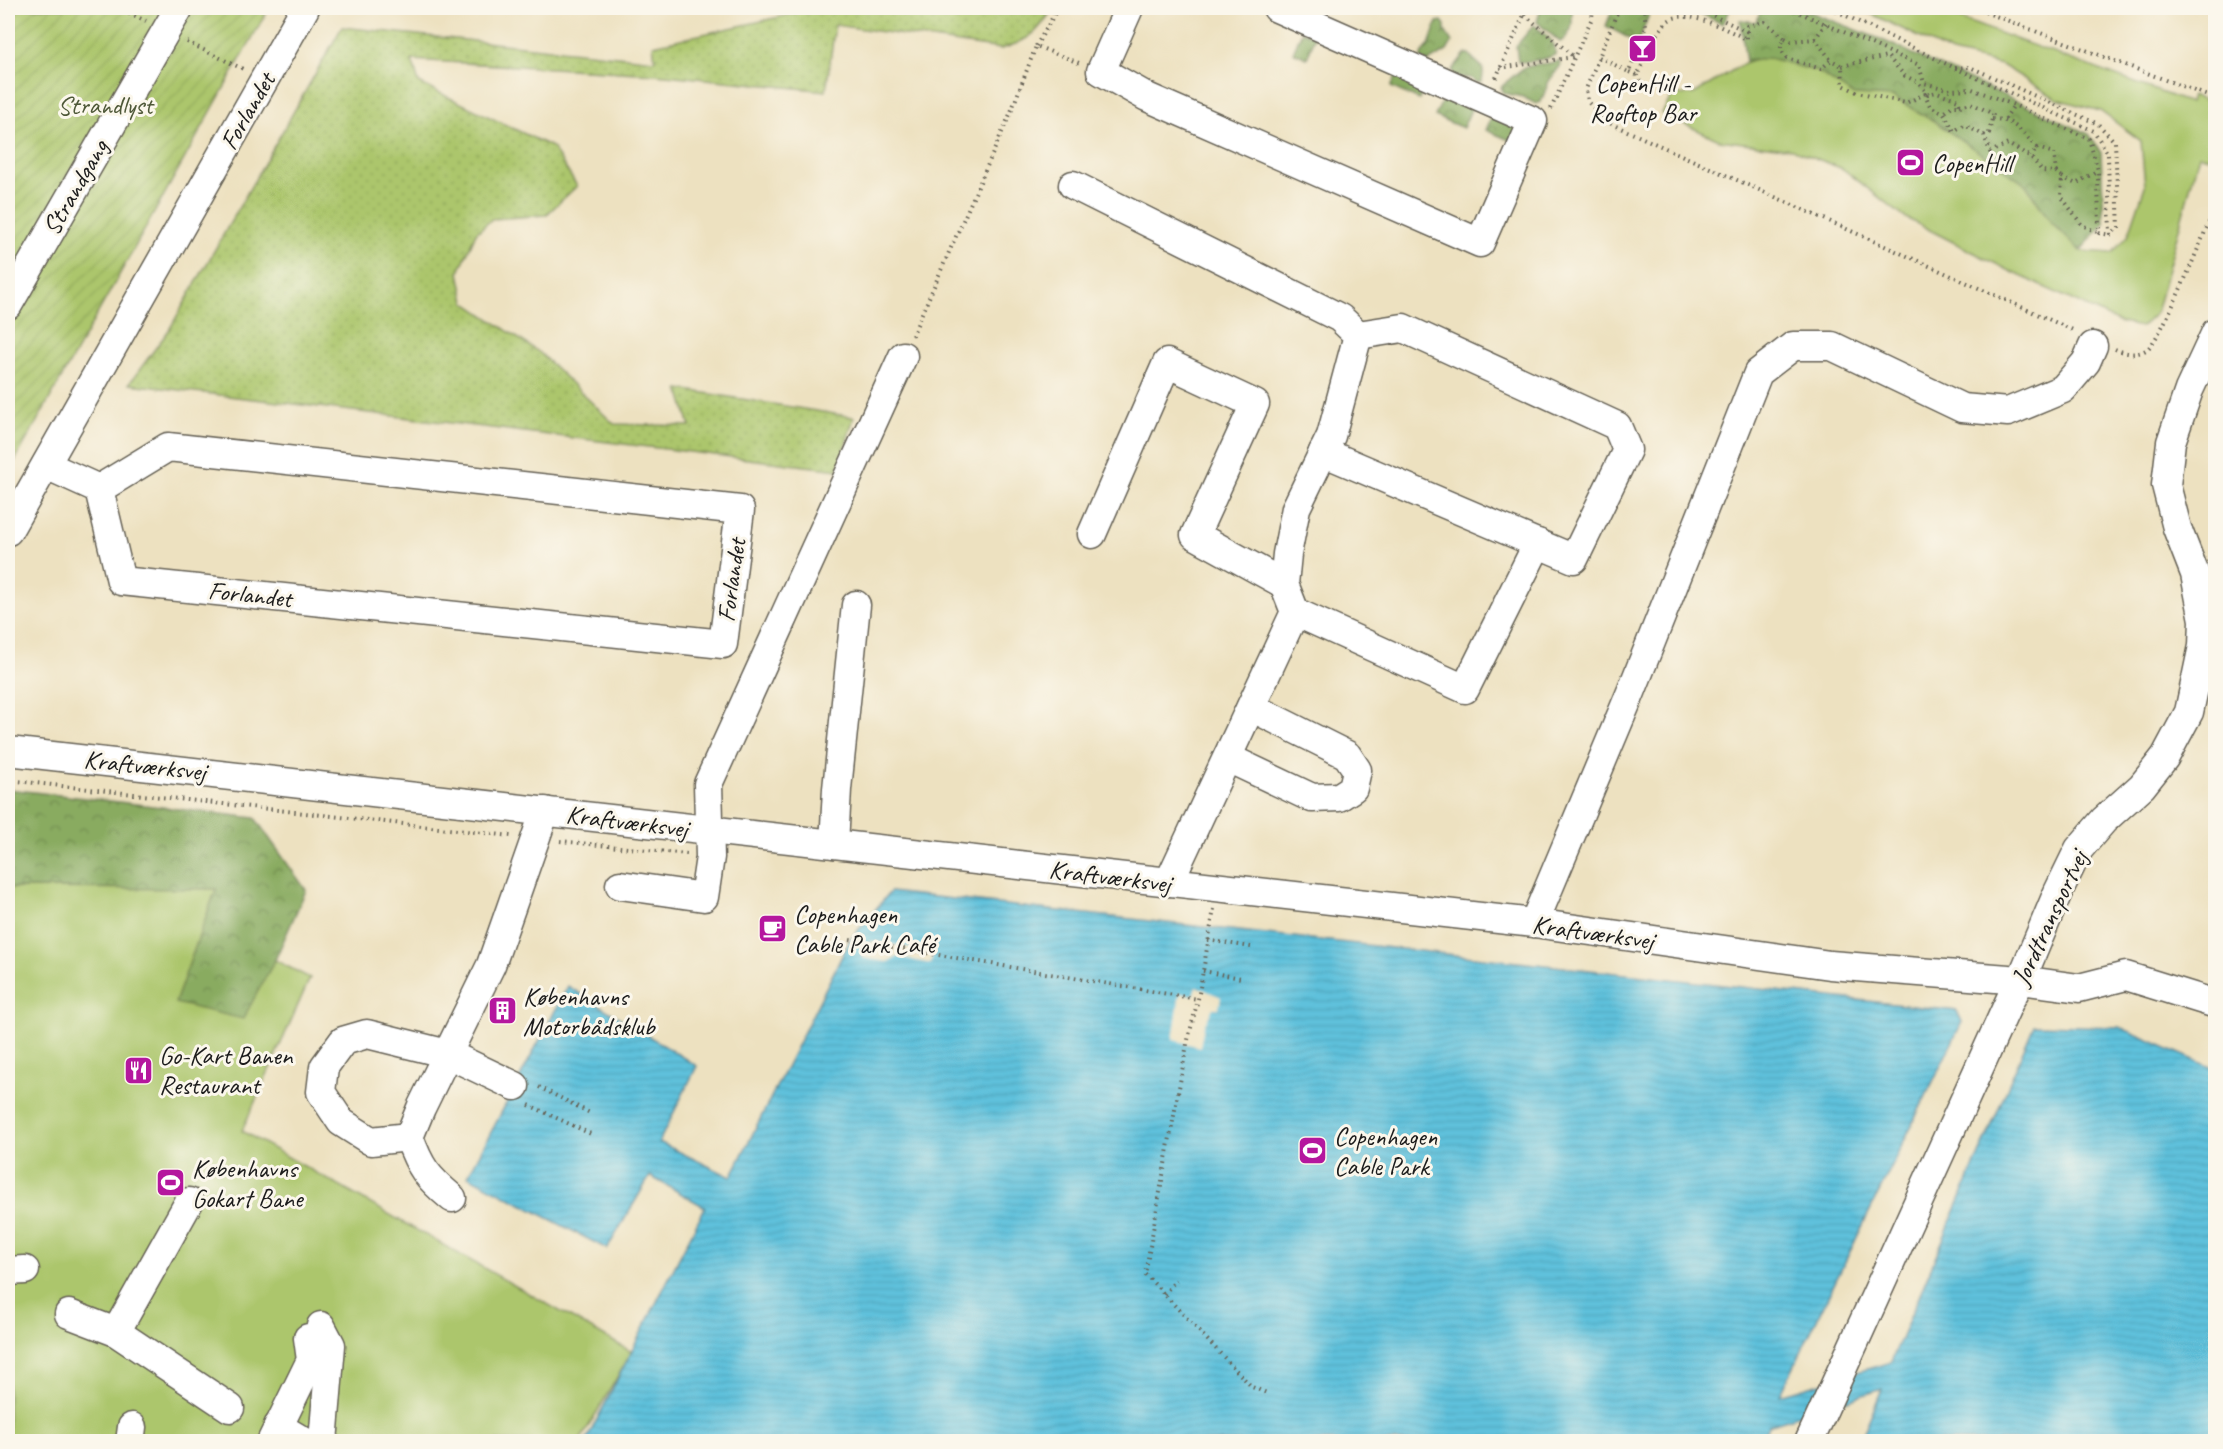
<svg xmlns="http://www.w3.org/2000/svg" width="2223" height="1449" font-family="Caveat,sans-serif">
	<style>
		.grass { fill: url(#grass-dots); stroke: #647144; stroke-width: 1.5 }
		.forest { fill: url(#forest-crowns); stroke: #52643e; stroke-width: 1.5 }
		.garden { fill: url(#garden-furrows); stroke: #647144; stroke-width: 1.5 }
		.pitch { fill: #acc66c; stroke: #647144; stroke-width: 1.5 }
		.water { fill: url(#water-rules); stroke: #3d6e7c; stroke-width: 1.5 }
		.pier { fill: #ede1c0 }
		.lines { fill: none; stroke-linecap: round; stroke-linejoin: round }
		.minor-casing { stroke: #656155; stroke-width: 31 }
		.path { stroke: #656155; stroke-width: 4; stroke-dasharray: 1.5 4.5; stroke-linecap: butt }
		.minor { stroke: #fff; stroke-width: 28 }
		.labels { text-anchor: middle; stroke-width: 6; stroke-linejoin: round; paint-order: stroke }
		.poi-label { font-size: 26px; fill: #1c1c1c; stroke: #fbf7ec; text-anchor: start }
		.park-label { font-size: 26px; fill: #4e5838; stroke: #fbf7ec }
		.street-label { font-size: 26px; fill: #1c1c1c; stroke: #fbf7ec }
	</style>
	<defs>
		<pattern id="grass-dots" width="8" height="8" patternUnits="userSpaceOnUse" patternTransform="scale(1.5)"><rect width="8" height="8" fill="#acc66c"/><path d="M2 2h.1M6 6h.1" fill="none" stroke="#93aa5d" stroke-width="1.8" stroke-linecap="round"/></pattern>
		<pattern id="forest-crowns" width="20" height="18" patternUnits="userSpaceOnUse" patternTransform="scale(1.5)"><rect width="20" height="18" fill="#89ab60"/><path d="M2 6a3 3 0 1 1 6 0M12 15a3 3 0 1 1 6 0" fill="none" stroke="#6f8a4e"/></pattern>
		<pattern id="garden-furrows" width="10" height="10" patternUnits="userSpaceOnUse" patternTransform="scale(1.5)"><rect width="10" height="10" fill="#acc66c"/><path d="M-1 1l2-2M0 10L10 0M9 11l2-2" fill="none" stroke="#93aa5d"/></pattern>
		<pattern id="water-rules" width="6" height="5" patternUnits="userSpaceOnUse" patternTransform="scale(1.5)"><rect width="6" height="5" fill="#5ec1dc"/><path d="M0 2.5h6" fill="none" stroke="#51a5bc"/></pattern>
	</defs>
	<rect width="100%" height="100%" fill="#fbf7ec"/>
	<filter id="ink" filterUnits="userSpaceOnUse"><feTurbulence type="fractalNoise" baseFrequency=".0167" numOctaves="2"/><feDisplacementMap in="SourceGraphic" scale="12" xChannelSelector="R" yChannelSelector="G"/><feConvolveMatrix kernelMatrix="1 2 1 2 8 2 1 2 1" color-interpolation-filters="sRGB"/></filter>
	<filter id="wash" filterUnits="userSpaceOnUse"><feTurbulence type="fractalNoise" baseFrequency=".008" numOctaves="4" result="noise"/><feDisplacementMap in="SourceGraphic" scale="24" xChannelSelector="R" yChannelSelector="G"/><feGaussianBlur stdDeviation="1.35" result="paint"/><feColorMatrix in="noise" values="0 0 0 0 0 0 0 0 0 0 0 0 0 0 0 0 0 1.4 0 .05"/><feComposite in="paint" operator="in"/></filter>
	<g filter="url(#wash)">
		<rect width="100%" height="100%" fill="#ede1c0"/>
		<path class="grass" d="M794,8H1053C1038,33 1028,41 1001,49L835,25L826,91L655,74L412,60L419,83L552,147L577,186L546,215L492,219L476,233L459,272L465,302L540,353L614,424L690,426L679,389L854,417L838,470L129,384L169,330L342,27L655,60L653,45L793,14Z"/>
		<g class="forest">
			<path d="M1541,8H1572C1572,23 1574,33 1560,42L1537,22Z"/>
			<path d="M1613,8H1660L1650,12L1638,43L1606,26Z"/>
			<path d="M1689,8H1731L1723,24Z"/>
			<path d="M1762,8H1800L1880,39L2089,134L2101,153L2104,224L2080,251L2050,221L2026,185L1932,120L1893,97L1853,95L1836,86L1753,59L1746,62L1740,20L1756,22Z"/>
			<path d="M1442,21L1445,25V31L1452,42L1447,51L1428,62L1421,59V55L1429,45L1437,22Z"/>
			<path d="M1534,25L1551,40L1556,54C1546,60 1529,62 1518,62L1516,46Z"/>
			<path d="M1302,31L1315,37L1307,58L1293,52Z"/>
			<path d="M1465,54H1469C1478,67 1486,62 1482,81L1477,83L1471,78L1454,77L1452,70Z"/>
			<path d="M1559,61L1561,65L1549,81L1541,102L1536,104L1523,97L1504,93L1501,87C1512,78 1519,68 1534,65C1542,62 1550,65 1559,61Z"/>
			<path d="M1397,74L1425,86L1419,100L1391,87Z"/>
			<path d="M1445,95L1472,107L1463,128L1435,116Z"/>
			<path d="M1492,116L1519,128L1514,142L1486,130Z"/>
			<path d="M8,789L255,818L306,890L275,960L243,1020L174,1003L216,889L8,888Z"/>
		</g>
		<path class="garden" d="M8,8H269L8,473Z"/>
		<g class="pitch">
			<path d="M1859,8H1931L2190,103L2192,95L2215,105V136L2209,157L2199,155L2156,313L2141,327L2121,323L2010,271L1904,217L1843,169L1792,149L1719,140L1662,114L1672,95L1694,94L1746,62L1769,58L1818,72L1853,95L1893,97L1932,120L2026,185L2050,221L2080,251L2112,253L2128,236L2145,186L2141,141L2100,111L2057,99L2002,65L1952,53Z"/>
			<path d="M8,888L216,889L175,1003L243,1019L275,960L310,978L242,1131L632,1352L580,1441L8,1442Z"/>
		</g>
		<path class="water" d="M890,892L1957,1011L1962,1022L1780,1395L1891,1362L2034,1025L2119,1027L2215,1069V1441H1860L1882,1389L1768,1425L1761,1442L586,1441L705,1207L650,1176L607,1249L468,1176L568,986L697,1066L659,1142L731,1177L850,940Z"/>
		<g class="pier">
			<path d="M871,941L933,951L931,964L898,957L887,962L862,958L863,951H868Z"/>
			<path d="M1196,986L1221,997L1219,1008H1213L1204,1026L1200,1047L1173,1040L1180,993L1193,995Z"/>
		</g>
	</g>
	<g filter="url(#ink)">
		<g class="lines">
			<defs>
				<g id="minor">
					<path d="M1129,8L1101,71L1147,97L1480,243L1533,121L1277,8"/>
					<path d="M1073,185L1340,318L1358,335L1331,436L1296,508L1287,554L1284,584L1295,612L1169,882"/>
					<path d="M8,305L179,8"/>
					<path d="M1323,452L1574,559L1627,450L1617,426L1403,328L1358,335"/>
					<path d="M46,465L99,489L121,581L723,644L740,510L168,447L99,489"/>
					<path d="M8,531L305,8"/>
					<path d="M1092,534L1167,363L1255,404L1195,535L1284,584"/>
					<path d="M1295,612L1465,689L1538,543"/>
					<path d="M8,751L1534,923L1830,965L2021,980L2079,988L2126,976L2216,1004"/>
					<path d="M1228,758L1312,798L1339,797L1353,788L1357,770L1347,755L1251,707"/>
					<path d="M834,844L837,789L856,605"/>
					<path d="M620,885L704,897L710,857L708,784L903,356"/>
					<path d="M1534,923L1631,692L1758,373L1793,346H1832L1962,408L2008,412L2063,389L2086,362L2093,346"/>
					<path d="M409,1137L371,1141L341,1122L321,1092L324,1067L343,1041L367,1034L448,1054L515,1086"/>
					<path d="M452,1198C427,1177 420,1168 409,1137L421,1108L491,965L545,811"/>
					<path d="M8,1271L25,1270"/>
					<path d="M69,1314L116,1332L230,1408"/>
					<path d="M321,1326L331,1345L323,1442"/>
					<path d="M116,1332L189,1202"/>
					<path d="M278,1426L305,1442"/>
					<path d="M272,1440L311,1360L308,1338"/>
					<path d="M130,1442L132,1427"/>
					<path d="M1809,1442L2010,1000L2021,980L2058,892L2079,849L2104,820L2142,786L2165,757L2189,712L2203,646L2204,620L2195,574L2177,528L2166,485L2171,442L2189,390L2216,332"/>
				</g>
			</defs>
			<use href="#minor" class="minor-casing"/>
			<g class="path">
				<path d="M118,8L146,21"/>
				<path d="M1619,8L1586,89L1588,102L1607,122L2075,331"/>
				<path d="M1697,8L1748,32"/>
				<path d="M1789,8L1919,65L1924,83L1950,90L1972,89L2014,105L2089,139L2098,170L2099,233L2110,235L2108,154L2094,131L1955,68L1830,8"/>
				<path d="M1974,8L2216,99"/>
				<path d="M1785,38L1791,41L1815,39L1831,60"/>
				<path d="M1815,39L1826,23"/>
				<path d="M187,42L243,69"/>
				<path d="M1036,46L1058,8"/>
				<path d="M1599,57L1629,72L1646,27L1644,8"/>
				<path d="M1842,66L1887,56L1905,76L1918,82L1928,94L1937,92L1958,100L1960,106H1952L1944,113"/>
				<path d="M1500,68L1574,57L1524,14"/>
				<path d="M1955,68L1970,67L2098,124L2115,142L2119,227L2110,235"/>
				<path d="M1629,72L1637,75C1646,59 1653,39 1664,25C1680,3 1728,31 1747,39V26L1765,22L1785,38L1781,44V50L1787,58L1821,69L1831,60L1842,66L1843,85L1857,92L1906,103L1925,94L1930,106L1944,113L1954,131L1964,125L1984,135L1990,152L2008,144L2031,157L2042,171L2056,172L2062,177L2061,196L2082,225L2099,233"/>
				<path d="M1637,75L1643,88"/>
				<path d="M1496,78L1527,8"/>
				<path d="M1960,106L1971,103L1993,114L1989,133L1984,135"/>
				<path d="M1551,109L1592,18L1593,8"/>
				<path d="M1992,119C2015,119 2022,133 2037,148L2031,157"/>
				<path d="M2005,119L2014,105"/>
				<path d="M2037,148L2054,153L2056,172"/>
				<path d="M2216,162V163"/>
				<path d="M2062,177L2076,184L2098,170"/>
				<path d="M912,336L1011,112L1036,46L1079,63"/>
				<path d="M2115,349C2124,353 2136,356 2146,350C2163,339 2205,230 2216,206"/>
				<path d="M8,780L511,836"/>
				<path d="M560,841L687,854"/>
				<path d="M1214,909L1198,999L1187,1044L1145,1274L1252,1387L1269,1394"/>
				<path d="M850,940L1198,999"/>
				<path d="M1208,940L1251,947"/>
				<path d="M1203,971L1241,978"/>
				<path d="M539,1087L592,1114"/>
				<path d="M529,1105L593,1135"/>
				<path d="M1164,1294L1176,1280"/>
			</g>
			<use href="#minor" class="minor"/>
		</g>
	</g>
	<defs>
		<symbol id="bar-square" viewBox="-11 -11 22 22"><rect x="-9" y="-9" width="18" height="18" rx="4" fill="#b5179e" stroke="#fbf7ec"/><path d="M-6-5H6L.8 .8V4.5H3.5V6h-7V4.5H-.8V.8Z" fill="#fff"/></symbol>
		<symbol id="stadium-square" viewBox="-11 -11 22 22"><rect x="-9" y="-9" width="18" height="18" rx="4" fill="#b5179e" stroke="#fbf7ec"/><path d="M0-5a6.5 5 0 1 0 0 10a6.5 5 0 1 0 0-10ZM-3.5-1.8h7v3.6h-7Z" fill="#fff"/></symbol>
		<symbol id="cafe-square" viewBox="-11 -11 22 22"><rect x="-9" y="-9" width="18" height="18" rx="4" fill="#b5179e" stroke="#fbf7ec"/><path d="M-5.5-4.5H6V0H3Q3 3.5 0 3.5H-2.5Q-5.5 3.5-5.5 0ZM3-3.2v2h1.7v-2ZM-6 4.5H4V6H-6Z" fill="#fff"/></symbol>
		<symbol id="building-square" viewBox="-11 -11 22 22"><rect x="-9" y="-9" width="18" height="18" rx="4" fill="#b5179e" stroke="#fbf7ec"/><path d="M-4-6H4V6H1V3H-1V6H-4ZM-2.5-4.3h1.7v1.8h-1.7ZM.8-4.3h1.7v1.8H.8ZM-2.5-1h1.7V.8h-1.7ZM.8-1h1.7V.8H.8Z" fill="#fff"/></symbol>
		<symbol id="restaurant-square" viewBox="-11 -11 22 22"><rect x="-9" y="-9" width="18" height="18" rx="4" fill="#b5179e" stroke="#fbf7ec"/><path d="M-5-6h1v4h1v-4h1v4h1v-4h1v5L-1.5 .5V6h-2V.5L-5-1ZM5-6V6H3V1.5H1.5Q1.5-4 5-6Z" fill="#fff"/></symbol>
	</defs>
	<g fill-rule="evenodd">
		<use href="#bar-square" x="1626" y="32" width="33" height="33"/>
		<use href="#stadium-square" x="1894" y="146" width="33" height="33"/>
		<use href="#cafe-square" x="756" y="912" width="33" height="33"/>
		<use href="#building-square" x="486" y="994" width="33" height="33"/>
		<use href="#restaurant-square" x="122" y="1054" width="33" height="33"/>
		<use href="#stadium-square" x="1296" y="1134" width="33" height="33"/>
		<use href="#stadium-square" x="154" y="1166" width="33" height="33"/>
	</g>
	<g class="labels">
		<g class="poi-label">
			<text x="1643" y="92" text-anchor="middle">CopenHill -<tspan x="1643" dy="30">Rooftop Bar</tspan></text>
			<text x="1932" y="172">CopenHill</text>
			<text x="794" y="923">Copenhagen<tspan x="794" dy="30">Cable Park Café</tspan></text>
			<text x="523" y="1005">Københavns<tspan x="523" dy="30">Motorbådsklub</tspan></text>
			<text x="159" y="1064">Go-Kart Banen<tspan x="159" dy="30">Restaurant</tspan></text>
			<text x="1334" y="1145">Copenhagen<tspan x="1334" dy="30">Cable Park</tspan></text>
			<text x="192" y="1177">Københavns<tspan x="192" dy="30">Gokart Bane</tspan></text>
		</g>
		<g class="park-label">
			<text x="105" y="114">Strandlyst</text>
		</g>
		<g class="street-label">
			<text transform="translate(247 111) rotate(-60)" y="9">Forlandet</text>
			<text transform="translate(75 187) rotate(-60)" y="9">Strandgang</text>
			<text transform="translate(731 580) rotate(-82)" y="9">Forlandet</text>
			<text transform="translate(250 594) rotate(6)" y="9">Forlandet</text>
			<text transform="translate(145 765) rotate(6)" y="9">Kraftværksvej</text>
			<text transform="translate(627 821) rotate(7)" y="9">Kraftværksvej</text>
			<text transform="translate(1110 876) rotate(7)" y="9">Kraftværksvej</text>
			<text transform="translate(2049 918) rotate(-65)" y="9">Jordtransportvej</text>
			<text transform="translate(1593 932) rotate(8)" y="9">Kraftværksvej</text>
		</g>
	</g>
	<rect width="2223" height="1449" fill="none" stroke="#fbf7ec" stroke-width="30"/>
</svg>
